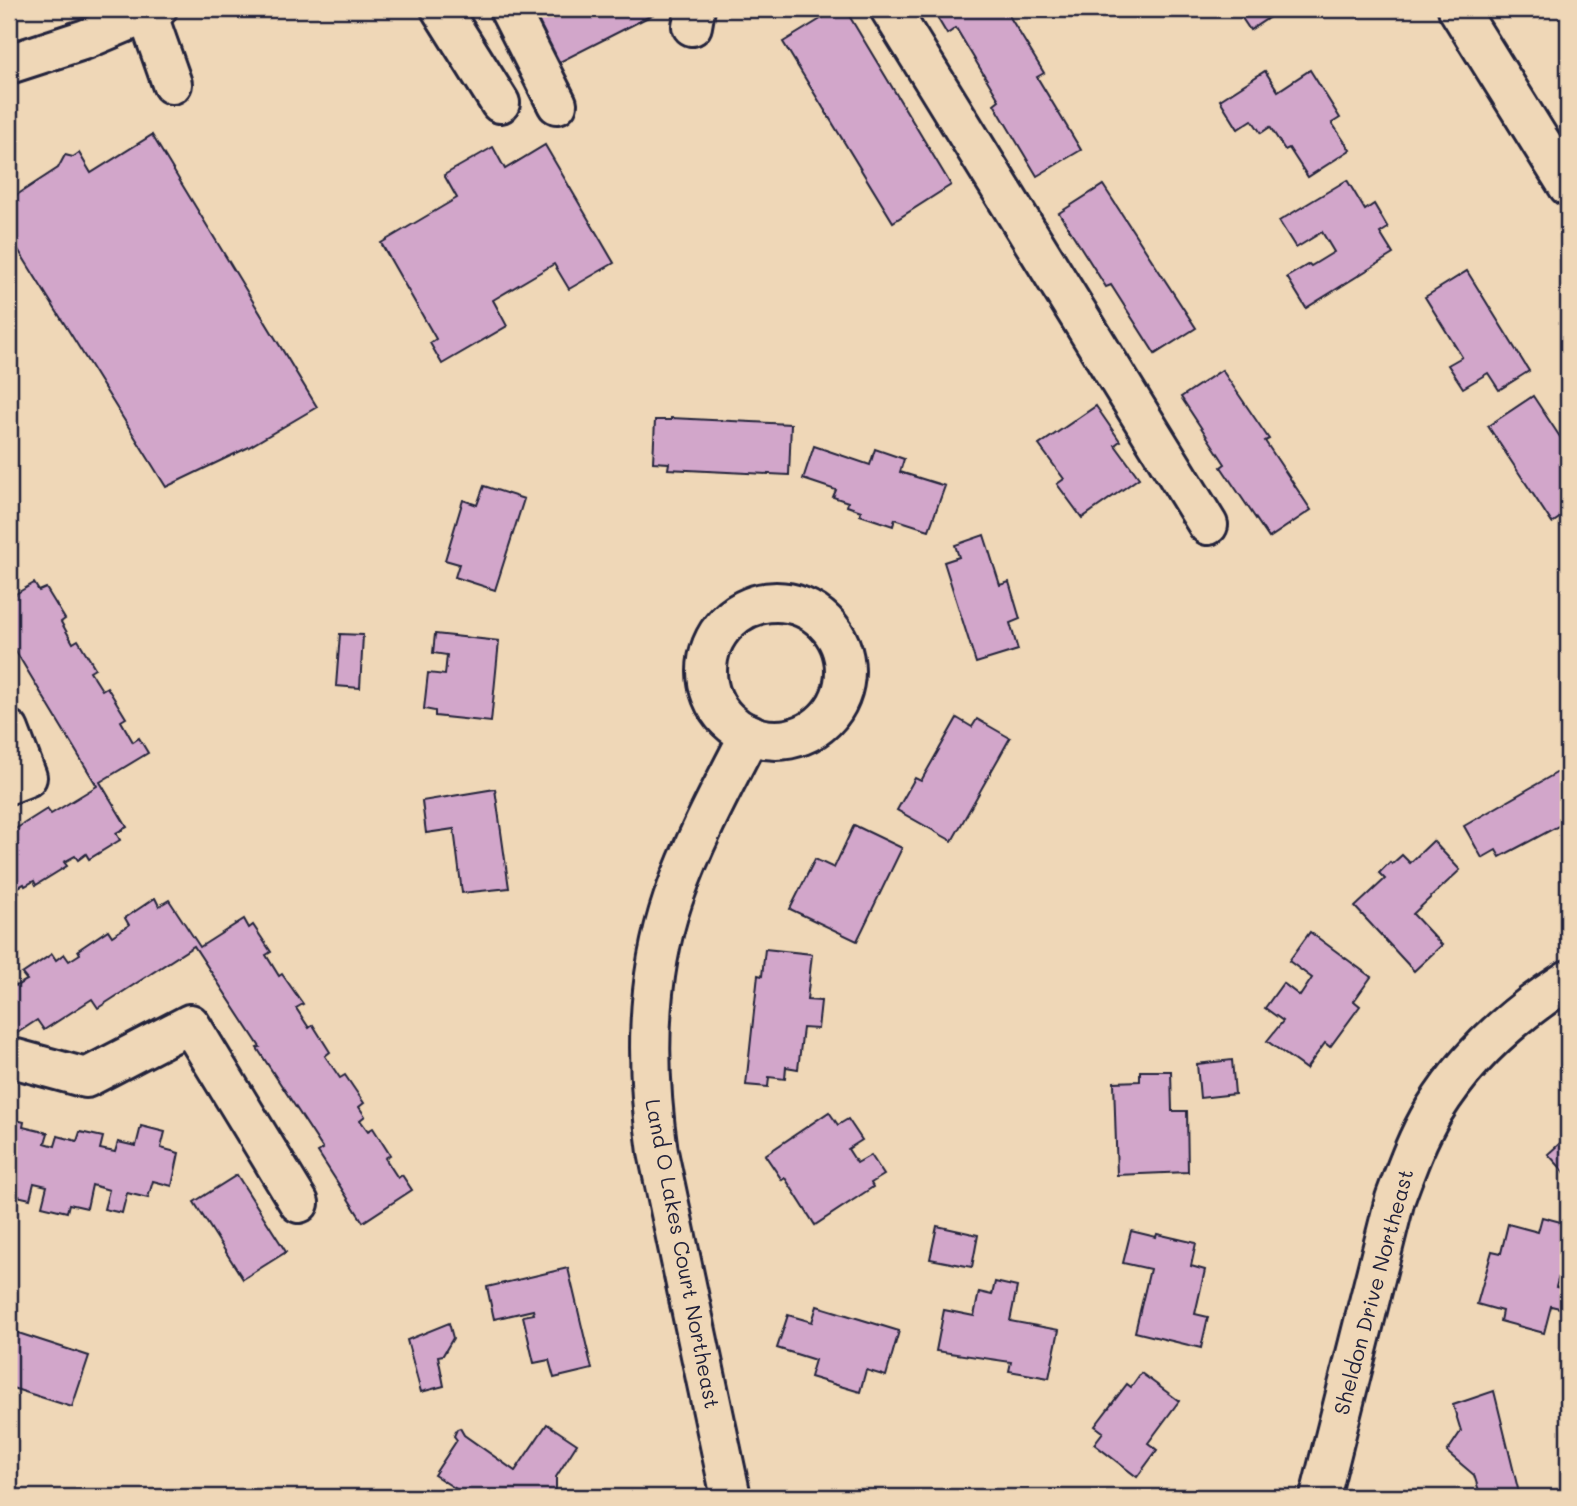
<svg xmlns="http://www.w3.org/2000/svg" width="1577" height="1506" font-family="Mali,sans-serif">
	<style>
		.building { fill: #d2a6ca; stroke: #22223b; stroke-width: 2 }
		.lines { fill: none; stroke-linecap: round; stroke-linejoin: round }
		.minor-casing { stroke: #22223b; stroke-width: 44 }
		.major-casing { stroke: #22223b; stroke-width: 44 }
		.minor { stroke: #efd7b7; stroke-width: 38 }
		.major { stroke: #efd7b7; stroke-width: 38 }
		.labels { text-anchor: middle; stroke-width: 6; stroke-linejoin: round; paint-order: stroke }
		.street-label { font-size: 21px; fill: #22223b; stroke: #efd7b7 }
	</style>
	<rect width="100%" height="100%" fill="#efd7b7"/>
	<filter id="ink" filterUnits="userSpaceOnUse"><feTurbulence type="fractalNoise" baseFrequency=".0143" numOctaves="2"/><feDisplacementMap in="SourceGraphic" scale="14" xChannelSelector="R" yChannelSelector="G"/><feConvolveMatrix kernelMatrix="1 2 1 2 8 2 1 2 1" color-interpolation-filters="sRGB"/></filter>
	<g filter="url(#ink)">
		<g class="building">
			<path d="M515,9H664L546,69Z"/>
			<path d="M837,9H845L951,185L893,222L783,42Z"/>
			<path d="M932,9H1005L1044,73L1037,77L1081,150L1037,176L994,104L999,100L956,28L947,34Z"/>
			<path d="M1236,9H1282L1250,30Z"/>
			<path d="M1310,70L1340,118L1332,123L1350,150L1308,177L1289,148L1285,150L1270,127L1261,133L1252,120L1238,129L1220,100L1265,71L1278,91Z"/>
			<path d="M152,135L317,407L247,448L166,487L9,235V200L58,168L65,155L73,157L79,153L91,173Z"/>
			<path d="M545,145L614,263L569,289L554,264L493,300L507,326L442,364L430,343L436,339L381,243L457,198L444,175L493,147L505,169Z"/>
			<path d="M1347,180L1365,210L1374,204L1388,228L1380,233L1393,254L1306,308L1287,277L1309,264L1311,266L1334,252L1322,232L1296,248L1279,221Z"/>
			<path d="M1103,185L1196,328L1155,354L1111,285L1106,287L1059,213Z"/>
			<path d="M1467,271L1529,371L1499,390L1488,373L1463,388L1448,365L1462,357L1425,297Z"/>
			<path d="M1222,370L1269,439L1265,441L1311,510L1269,538L1221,467L1225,464L1181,397Z"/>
			<path d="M1533,396L1568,449V512L1552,523L1488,426Z"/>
			<path d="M1096,406L1120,441L1115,445L1139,478L1082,518L1057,484L1064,479L1039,445Z"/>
			<path d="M671,418L791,424L789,475L668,469L669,463L653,462L655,420H671Z"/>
			<path d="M814,446L870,465L875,449L904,459L900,472L945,486L929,530L895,519L893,526L860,515L861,511L847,506L848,502L833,497L836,490L803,479Z"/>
			<path d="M484,486L524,499L495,590L455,577L459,564L445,560L463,500L477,505Z"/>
			<path d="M984,535L1000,585L1009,582L1020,619L1010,623L1018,650L976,663L944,562L959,557L955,545Z"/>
			<path d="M34,583L39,591L46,588L65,619L61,622L73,643L78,640L95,668L90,671L102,690L107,687L126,718L121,721L133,742L139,738L148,753L100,782L127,827L116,833L120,840L89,859L86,854L78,860L75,856L64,862L67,866L36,885L34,881L25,886L24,884L17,888L19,892L9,899V833L47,809L51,814L97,786L9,640V598Z"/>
			<path d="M340,634L363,635L360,688L336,686Z"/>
			<path d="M435,634L499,641L491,722L435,716V711L424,709L428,673L445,675L447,655L433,653Z"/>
			<path d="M957,718L972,727L977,719L1010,738L952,841L897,810L915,778L921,781Z"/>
			<path d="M1558,772L1568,790V821L1500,857L1496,850L1482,858L1464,826Z"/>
			<path d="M495,789L509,888L462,893L454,829L426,833L422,801Z"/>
			<path d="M854,825L902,848L857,941L790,909L815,859L834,868Z"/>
			<path d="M1433,841L1460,870L1413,914L1442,945L1414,971L1355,907L1385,879L1379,873L1390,862L1392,864L1402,855L1410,863Z"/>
			<path d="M155,898L159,906L169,900L200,947L244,919L249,928L253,925L271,952L266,955L279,976L282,974L303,1004L296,1008L309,1028L313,1025L330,1052L325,1056L340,1078L345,1075L364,1103L359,1107L365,1116L360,1120L368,1131L373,1128L390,1155L385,1158L398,1178L402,1175L412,1190L363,1222L318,1152L323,1149L257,1048L260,1047L194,946L98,1008L92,999L44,1030L37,1020L11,1037L9,1033V976L16,986L27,980L22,974L52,954L56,960L64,954L69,961L80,954L78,950L108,930L112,936L129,925L125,918Z"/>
			<path d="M1310,932L1371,977L1354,1001L1360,1006L1330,1047L1325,1043L1306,1069L1267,1041L1283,1021L1265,1008L1283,983L1300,996L1312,978L1289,961Z"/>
			<path d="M765,949L812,954L807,1000L821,1001L818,1029L803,1028L798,1069L786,1067L785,1079L769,1077L768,1087L746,1085L758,975L762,976Z"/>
			<path d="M1232,1060L1235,1094L1200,1098L1197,1064Z"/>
			<path d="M1140,1071H1171L1172,1111H1187L1188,1172L1117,1175L1114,1082L1140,1081Z"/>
			<path d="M829,1112L838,1125L848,1119L862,1140L848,1149L857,1163L871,1155L884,1175L871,1183L873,1187L815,1225L785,1178L782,1180L765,1155Z"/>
			<path d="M9,1118L24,1122L23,1127L48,1133L45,1143L55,1146L58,1136L77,1141L80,1132L103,1137L100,1149L115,1152L118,1142L136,1146L141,1126L165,1132L161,1148L179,1153L172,1186L153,1181L148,1198L127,1193L122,1213L104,1209L109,1190L92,1185L87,1208L69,1204L67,1212L42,1206L47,1186L34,1183L30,1199L9,1194Z"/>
			<path d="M1568,1136V1176L1548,1154Z"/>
			<path d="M237,1175L286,1252L243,1279L194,1202Z"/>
			<path d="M1542,1217L1568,1224V1243L1556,1287L1568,1290V1310L1551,1306L1544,1333L1500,1321L1502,1311L1477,1304L1492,1251L1501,1253L1508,1224L1538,1232Z"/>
			<path d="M937,1226L978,1235L972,1267L930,1259Z"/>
			<path d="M1131,1231L1156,1237L1157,1234L1196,1243L1191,1266L1205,1270L1195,1314L1208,1317L1201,1348L1135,1332L1150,1269L1123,1263Z"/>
			<path d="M568,1268L592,1369L554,1378L549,1360L534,1363L523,1316L534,1314L533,1310L494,1319L487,1287Z"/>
			<path d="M995,1282L1017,1287L1010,1321L1059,1330L1049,1378L1009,1371L1011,1362L936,1351L944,1310L974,1316L979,1292L992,1295Z"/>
			<path d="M817,1306L899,1331L886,1376L866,1370L860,1392L810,1377L815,1360L777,1348L788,1315L812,1322Z"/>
			<path d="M449,1323L453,1338L443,1355L438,1356L444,1386L421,1392L407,1340Z"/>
			<path d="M9,1330L89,1356L72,1407L9,1387Z"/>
			<path d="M1141,1373L1179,1401L1148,1443L1157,1450L1137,1477L1094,1444L1103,1432L1095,1426L1127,1384L1131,1387Z"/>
			<path d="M1494,1391L1520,1497H1481L1474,1475L1447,1452L1461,1431L1453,1405Z"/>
			<path d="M547,1424L577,1444L556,1477V1487L552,1497H469L434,1475L457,1440L454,1436L457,1429L460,1428L464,1435L515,1471Z"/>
			<path d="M1568,1472V1497L1562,1474Z"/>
		</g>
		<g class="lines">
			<defs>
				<g id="minor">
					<path d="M441,9L500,103"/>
					<path d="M509,9L557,104"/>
					<path d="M890,9L1208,525"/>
					<path d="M1458,9L1568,186"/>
					<path d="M147,13L172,84"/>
					<path d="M692,26L695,9"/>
					<circle cx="776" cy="671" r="69"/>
					<path d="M9,730L27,777L9,784"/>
					<path d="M9,1057L86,1078L190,1024L299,1203"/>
					<path d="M731,1497L658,1152C646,1068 645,981 673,899C693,842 722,788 750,734"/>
					<path d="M1320,1497L1395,1199C1406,1169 1417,1138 1434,1110C1468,1055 1514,1014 1568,980"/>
				</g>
				<path id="major" d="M9,64L86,39L157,9"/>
			</defs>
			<use href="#minor" class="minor-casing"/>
			<use href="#major" class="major-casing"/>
			<use href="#minor" class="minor"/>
			<use href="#major" class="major"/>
		</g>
	</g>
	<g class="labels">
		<g class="street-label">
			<text transform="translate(682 1254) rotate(79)" y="7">Land O Lakes Court Northeast</text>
			<text transform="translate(1374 1292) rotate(-75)" y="7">Sheldon Drive Northeast</text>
		</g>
	</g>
	<rect width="1577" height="1506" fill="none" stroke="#efd7b7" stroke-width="35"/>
	<rect x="18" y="18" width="1542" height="1471" fill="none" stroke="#22223b" stroke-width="2.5" filter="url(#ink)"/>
</svg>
